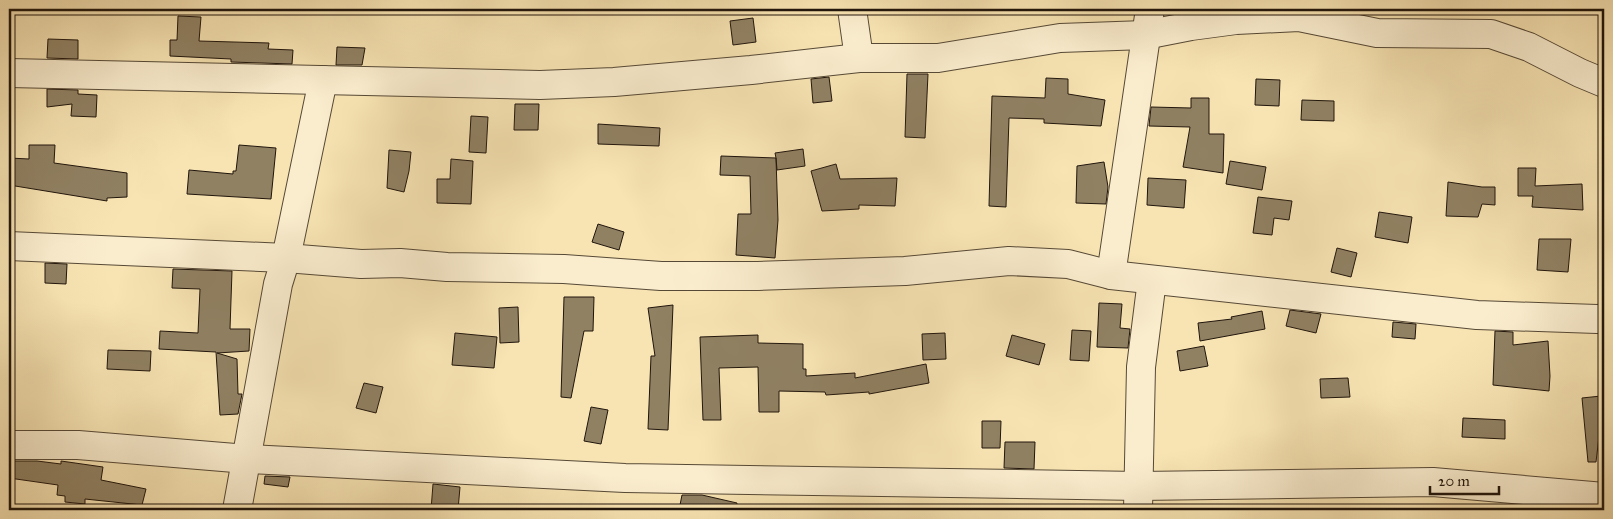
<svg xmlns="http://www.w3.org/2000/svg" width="1613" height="519" font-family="'IM FELL Great Primer',serif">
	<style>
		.building { fill: #908163; stroke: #20150c }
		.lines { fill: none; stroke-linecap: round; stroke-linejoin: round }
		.minor-casing { stroke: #564936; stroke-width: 30 }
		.minor { stroke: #faedce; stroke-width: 28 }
	</style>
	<rect width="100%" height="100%" fill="#f8e4b3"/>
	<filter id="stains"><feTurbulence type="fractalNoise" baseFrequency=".004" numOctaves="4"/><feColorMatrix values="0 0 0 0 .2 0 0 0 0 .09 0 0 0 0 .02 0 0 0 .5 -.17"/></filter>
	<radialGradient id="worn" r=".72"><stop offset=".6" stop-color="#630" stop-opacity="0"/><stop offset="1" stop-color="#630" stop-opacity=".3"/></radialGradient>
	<g class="building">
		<path d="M178,16L201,17L199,41L269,43L268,49L293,50L292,64L231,62V59L170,56V40H177Z"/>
		<path d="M753,18L756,42L733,45L730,21Z"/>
		<path d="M48,39L78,40V59L47,58Z"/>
		<path d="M337,47L365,48L362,65H336Z"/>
		<path d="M907,74H928L925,138L905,137Z"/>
		<path d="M829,77L832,101L813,103L811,79Z"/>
		<path d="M1046,78L1068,79V94L1105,100L1101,126L1044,123V119L1009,118L1006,207L989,206L992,96L1045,98Z"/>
		<path d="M1256,79L1280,80L1279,106L1255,105Z"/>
		<path d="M47,89L78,90V94L97,95L96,117L71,116L72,104L47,107Z"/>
		<path d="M1191,98H1209V134H1224L1223,173L1183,167L1190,127L1149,126L1151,107L1191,108Z"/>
		<path d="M1302,100L1334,101V121L1301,120Z"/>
		<path d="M515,104H539L538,130H514Z"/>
		<path d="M471,116L488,117L486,153L469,152Z"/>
		<path d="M598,124L660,128L659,146L598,144Z"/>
		<path d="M29,145H55L54,163L127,173V197L107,198V201L9,185V158L29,159Z"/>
		<path d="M239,145L276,148L271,199L187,194L189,170L233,174V171H236Z"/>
		<path d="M803,149L805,166L777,170L776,158L778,220L775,258L736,255L738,214H751L750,176L720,175L721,156L776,158L775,153Z"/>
		<path d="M389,150L411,152L409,171L404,192L387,188Z"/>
		<path d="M451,159L473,161L471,204L437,203V179H450Z"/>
		<path d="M1230,161L1266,167L1262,190L1226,184Z"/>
		<path d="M1104,162L1108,187L1106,204L1076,203L1077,166Z"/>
		<path d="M836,164L840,179L897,178L895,206L859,205V209L822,211L811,171Z"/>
		<path d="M1518,168H1536L1535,186L1582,184L1583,210L1532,207L1533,196H1518Z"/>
		<path d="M1148,178L1186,180L1184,208L1147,205Z"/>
		<path d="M1448,182L1482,187H1495V205L1482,204L1478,217L1446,216Z"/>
		<path d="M1258,197L1292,201L1289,220L1274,218L1272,235L1253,233Z"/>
		<path d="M1379,212L1412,217L1408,243L1375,237Z"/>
		<path d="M598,224L624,232L619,250L592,242Z"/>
		<path d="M1539,239H1571L1568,272L1537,270Z"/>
		<path d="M1337,248L1357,253L1351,277L1331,272Z"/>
		<path d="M45,263L67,264L66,284L45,283Z"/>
		<path d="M173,269L232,271L230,329H250L249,351L217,353L237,359L238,394H242L238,414L220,415L216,352L159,349L160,331L198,333L200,289L172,288Z"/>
		<path d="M564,297H594L593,331H584L571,398L561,397Z"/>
		<path d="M1099,303L1122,304L1120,328L1130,329L1128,348L1097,347Z"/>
		<path d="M673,305L668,430L648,429L651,356H655L648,308Z"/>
		<path d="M518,307L519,342L500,343L499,308Z"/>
		<path d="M1290,310L1321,314L1316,333L1286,326Z"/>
		<path d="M1262,311L1265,329L1200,341L1198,323L1232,319L1231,317Z"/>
		<path d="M1393,322L1416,324L1415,339L1392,337Z"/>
		<path d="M1072,330L1091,331L1089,361L1070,360Z"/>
		<path d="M1495,331L1513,332V345L1548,341L1550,376L1549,391L1493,385Z"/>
		<path d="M455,333L497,337L494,368L452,365Z"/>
		<path d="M945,333L946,359L923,360L922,334Z"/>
		<path d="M758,335V343L803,344V369H806V376L855,373V378L926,364L929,383L869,394V392L826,395L825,392L779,391V412H759L758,367L719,368L721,420H703L700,337Z"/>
		<path d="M1012,335L1045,344L1039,365L1006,356Z"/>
		<path d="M1204,346L1208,366L1180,371L1177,351Z"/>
		<path d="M108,350L151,351L150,371L107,369Z"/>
		<path d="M1348,378L1350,397L1321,398L1320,379Z"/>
		<path d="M364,383L383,387L376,413L356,408Z"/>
		<path d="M1601,396L1602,411L1596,462H1588L1582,398Z"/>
		<path d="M591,407L608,410L601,444L584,441Z"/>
		<path d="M1463,418L1505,420V439L1462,437Z"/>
		<path d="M982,421H1001L1000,448H982Z"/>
		<path d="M1005,442H1035L1034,469L1004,468Z"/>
		<path d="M9,461H37L61,464V461L103,467L101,480L146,489L142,505L85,499V504L65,502V496L57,495L58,485L9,478Z"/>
		<path d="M265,476L290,477L288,487L264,484Z"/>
		<path d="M433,484L460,487L458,510H431Z"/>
		<path d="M682,495H702L737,503L736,510H679Z"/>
	</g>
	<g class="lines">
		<defs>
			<g id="minor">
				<path d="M852,9L859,58"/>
				<path d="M9,73L540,85L614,82L751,70L859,58H938L1060,38L1145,35L1191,26L1236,20L1299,17L1377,33L1491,34L1529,47L1580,73L1604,83"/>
				<path d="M9,246L286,258L361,264L400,263L447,267L564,269L661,276H758L905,271L1009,261L1068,264L1111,275L1477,315L1597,319L1604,318"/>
				<path d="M1111,275L1150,9"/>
				<path d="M9,445H78L247,459L625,478L1139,486L1433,482L1604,497"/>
				<path d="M237,510L278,284L286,258L323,80"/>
				<path d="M1138,510L1141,367L1152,280"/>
			</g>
		</defs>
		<use href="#minor" class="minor-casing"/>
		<use href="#minor" class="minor"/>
	</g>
	<rect width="1613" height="519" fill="none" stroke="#f8e4b3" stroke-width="30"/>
	<rect x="10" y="10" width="1593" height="499" fill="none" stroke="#20150c" stroke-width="2.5"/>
	<rect x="15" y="15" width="1583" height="489" fill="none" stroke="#20150c"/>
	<path d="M1430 486v8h69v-8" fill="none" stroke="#20150c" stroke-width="2.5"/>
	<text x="1438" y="486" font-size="15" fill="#20150c" stroke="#faedce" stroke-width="4" paint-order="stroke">20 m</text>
	<rect width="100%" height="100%" filter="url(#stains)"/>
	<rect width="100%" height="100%" fill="url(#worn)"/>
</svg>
